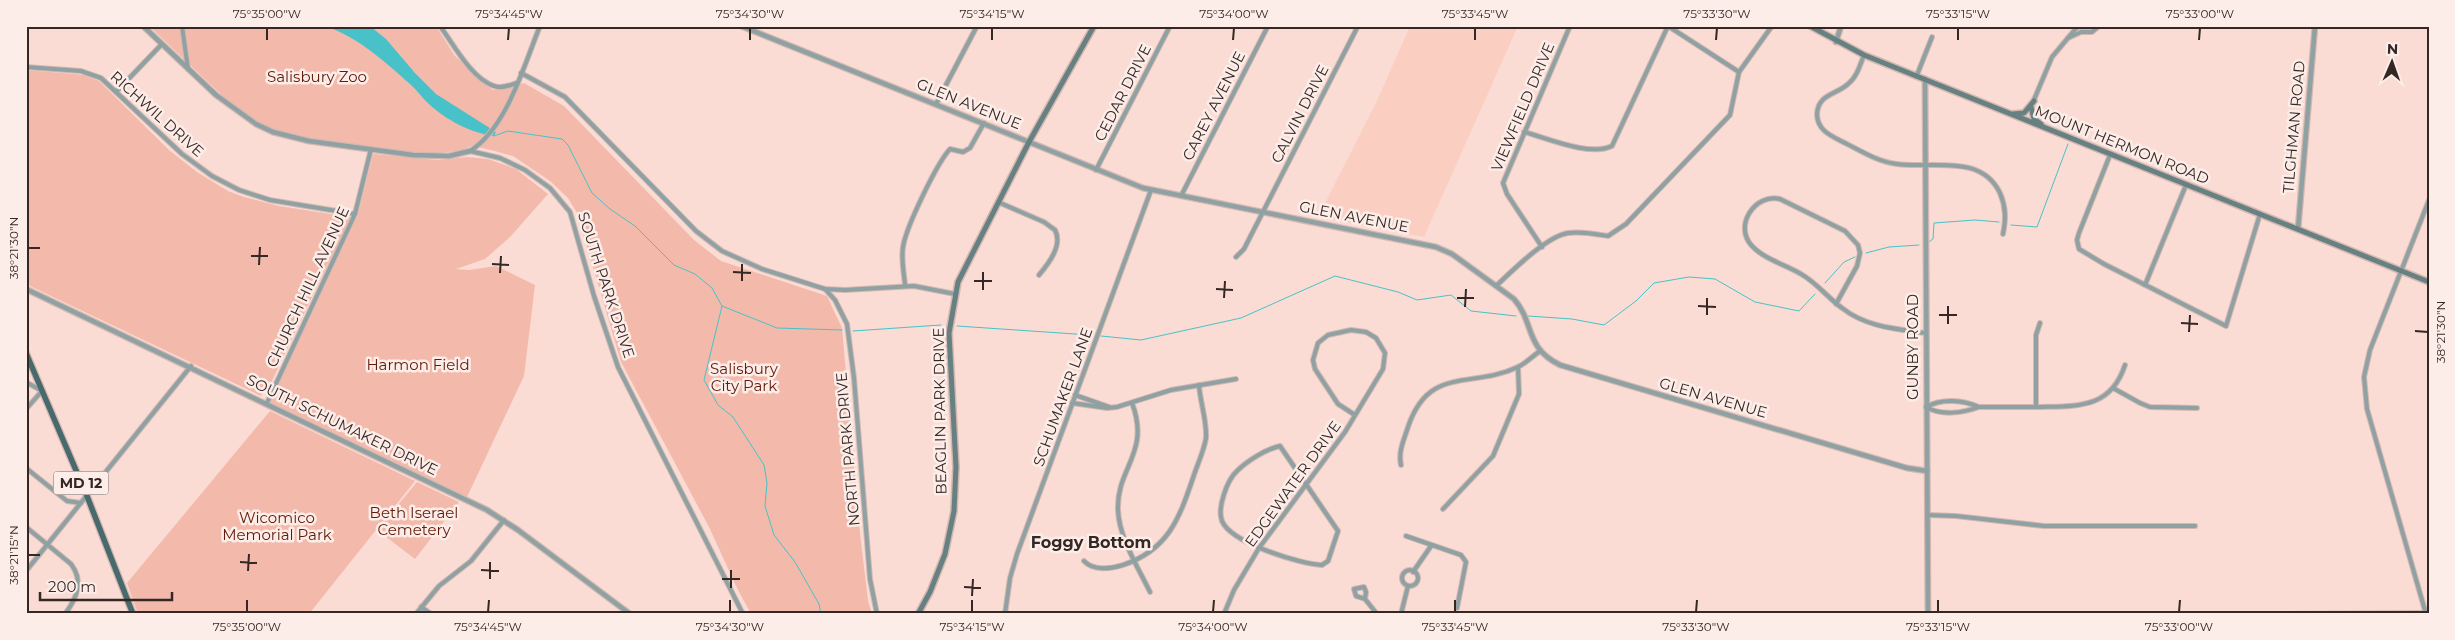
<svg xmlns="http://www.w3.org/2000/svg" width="2455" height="640" font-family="Montserrat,sans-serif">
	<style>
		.built { fill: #fbcec2 }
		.green { fill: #f3baac }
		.water { fill: #48c2c8 }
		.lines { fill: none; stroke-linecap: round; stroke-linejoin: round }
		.stream { stroke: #48c2c8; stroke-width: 1 }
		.minor-casing { stroke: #d3b8b1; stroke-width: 6 }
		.tertiary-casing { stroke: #d3b8b1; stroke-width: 7 }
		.secondary-casing { stroke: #d3b8b1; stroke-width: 8 }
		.primary-casing { stroke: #d3b8b1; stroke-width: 8 }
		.minor { stroke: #8fa1a2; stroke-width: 4 }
		.tertiary { stroke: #8fa1a2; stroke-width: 4.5 }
		.secondary { stroke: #678182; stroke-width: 5 }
		.primary { stroke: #496a6c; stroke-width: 5.5 }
		.ticks { fill: none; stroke: #352724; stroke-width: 2 }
		.labels { text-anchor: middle; stroke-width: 5; stroke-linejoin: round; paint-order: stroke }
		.shield { fill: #fcede9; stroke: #71625f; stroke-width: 1 }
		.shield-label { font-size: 14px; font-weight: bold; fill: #352724 }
		.park-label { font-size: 15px; fill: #631a08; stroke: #fcede9 }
		.street-label { font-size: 15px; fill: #352724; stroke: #fcede9 }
		.neighbourhood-label { font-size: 16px; font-weight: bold; fill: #352724; stroke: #fcede9 }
		.neatline { fill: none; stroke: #352724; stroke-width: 2 }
		.ticks-label { font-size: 12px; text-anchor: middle; fill: #352724 }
	</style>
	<rect width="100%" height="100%" fill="#fadcd4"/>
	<path class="built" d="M1410,26H1518L1424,237L1318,217L1376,103Z"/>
	<g class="green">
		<path d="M149,26H436L455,56L493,90L524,83L564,106L694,240L721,261L827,296L842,328L860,533L868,601L872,614H751L737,588L709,527L621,362L577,213L568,198L550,181L513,156L491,150L472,146L459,151L426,154L358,147L289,135L266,127L230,103Z"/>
		<path d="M26,70L85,75L99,81L169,150L197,172L228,191L244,197L279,206L357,218L373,154L438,160L468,157L488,159L516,169L548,194L511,236L485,259L456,269L469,270L496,266L535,285L524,376L467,497L267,403L333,253L270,385L267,384L261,396L30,286L26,279Z"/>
		<path d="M270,411L415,481L309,614H138L127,583Z"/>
		<path d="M417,482L459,502L415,559L377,530Z"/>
	</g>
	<path class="water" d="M325,26H370L386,39L415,73L436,94L496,132L494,136C471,133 446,120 429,104C422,98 417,90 410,84C384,61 358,37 325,26Z"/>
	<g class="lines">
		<g class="stream">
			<path d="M494,136L508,131L562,139L568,145L592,193L610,209L635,226L674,265L695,274L712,288L722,306L704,380L718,405L733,417L764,465L767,483L765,506L774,535L795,562L819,604L821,614"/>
			<path d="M2011,225L2037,227L2068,144"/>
			<path d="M1929,242L1933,239L1934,223L1975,220L1999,222"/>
			<path d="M1866,253L1889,247L1919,245"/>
			<path d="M1825,283L1844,262L1855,257"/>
			<path d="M722,306L777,328L842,330"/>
			<path d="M1528,316L1572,319L1604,325L1636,301L1654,283L1689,277L1715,279L1755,302L1799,311L1815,294"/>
			<path d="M957,326L1090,335"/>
			<path d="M853,331L941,325"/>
			<path d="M1101,336L1141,340L1241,318L1335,276L1398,292L1417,300L1451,295L1471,311L1516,316"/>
		</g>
		<defs>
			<g id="minor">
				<path d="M182,26L188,69"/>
				<path d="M440,26C454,45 471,78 494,86C502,89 510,85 517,83"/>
				<path d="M1668,26L1739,72"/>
				<path d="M2068,38L2081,32H2092L2099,26"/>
				<path d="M1864,55C1860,65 1857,77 1848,84C1836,95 1818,94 1817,114C1817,129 1829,135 1841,141C1858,149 1877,162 1897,164C1931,169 1981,153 2000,193C2006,207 2006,219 2003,234"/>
				<path d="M26,67L81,71L101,78L182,154L212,176L239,190L270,200L355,214"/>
				<path d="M521,73L565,97L696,231L722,251L762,269L825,289L845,290L914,286L955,294"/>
				<path d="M1917,75L1932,37"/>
				<path d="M116,92L161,45"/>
				<path d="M2033,102L2052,57L2078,26"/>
				<path d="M936,104L977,26"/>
				<path d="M1524,132C1547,138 1590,157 1612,146L1668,26"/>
				<path d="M470,151L500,158L525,170L550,188L570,212L594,296L618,367L743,614"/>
				<path d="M470,151C507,128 524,65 540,26"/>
				<path d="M2110,155L2079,233L2077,240L2079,249L2104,264L2226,326L2260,214"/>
				<path d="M1096,170L1170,26"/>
				<path d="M1181,196L1268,26"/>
				<path d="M998,202L1044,222L1055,230C1063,245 1049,263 1039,275"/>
				<path d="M1542,247L1507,194L1503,183L1570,26"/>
				<path d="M1236,257L1244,249L1358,26"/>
				<path d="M905,285C904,273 901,259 903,247C906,227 937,163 950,149L963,152L970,148L984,123"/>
				<path d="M2145,285L2186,185"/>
				<path d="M1496,286C1512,271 1547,236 1568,233C1581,231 1596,234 1608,236L1626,224L1730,115L1739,72L1772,26"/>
				<path d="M825,289L835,300L847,324L854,378L870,579L877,614"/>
				<path d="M1836,304L1857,266L1860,253L1858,245L1845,231L1780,199C1755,193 1733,226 1752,246C1764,259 1786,265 1801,274C1817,283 1828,298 1842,308C1866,327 1896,329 1925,333"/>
				<path d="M26,382L42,391L26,409"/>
				<path d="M2113,388L2140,403L2150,407L2197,408"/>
				<path d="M1075,395L1109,407"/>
				<path d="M267,403L355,214L371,149"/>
				<path d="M1072,403L1107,408L1117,407L1171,390L1236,379"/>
				<path d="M1132,403C1151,453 1116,468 1118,510C1119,538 1138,567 1150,592"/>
				<path d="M1926,407C1942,398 1963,400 1979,407C2000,407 2020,407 2041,407C2079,406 2111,408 2125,365"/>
				<path d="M1926,407C1941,416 1963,413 1979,407"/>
				<path d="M2036,407V335L2040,323"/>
				<path d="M1280,446L1338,531L1328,561L1322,565C1300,564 1231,543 1222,521C1217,508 1227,480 1237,471C1247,461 1266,449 1280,446Z"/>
				<path d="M1401,465C1398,451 1404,440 1408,427C1429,365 1471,389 1518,367C1526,363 1533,356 1540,351"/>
				<path d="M26,468L67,501L81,503"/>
				<path d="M1443,509L1493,456L1519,394L1518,367"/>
				<path d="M1927,515L1956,516L2044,526H2195"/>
				<path d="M26,527L71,564C84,581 77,598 65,614"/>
				<path d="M1406,536L1461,555L1466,562L1457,608"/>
				<path d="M1084,561C1093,571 1111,569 1123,565C1168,550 1179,519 1193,478C1197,465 1204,451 1206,438C1207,420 1200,402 1199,385"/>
				<circle cx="1410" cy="578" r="8"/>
				<path d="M26,571L191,366"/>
				<path d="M1413,572L1431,546"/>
				<path d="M1365,599L1366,592L1364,587L1354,589L1356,596L1365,599L1377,614"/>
				<path d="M421,607L431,614"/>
				<path d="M416,614L439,586L471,561L504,520"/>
				<path d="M1005,614L1010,578L1017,554L1151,190"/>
				<path d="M1224,614L1234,590L1259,548L1345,432L1383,369L1385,353L1376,338L1366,332L1351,330L1328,335L1318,343L1313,360L1315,369L1338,404L1355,415"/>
				<path d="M1401,614L1408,586"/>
				<path d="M2284,614L2426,613"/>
				<path d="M2426,614L2367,409L2364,377L2370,350L2429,200"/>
			</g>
			<g id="tertiary">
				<path d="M143,26L216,95L256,124L273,132L309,141L413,155L449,156L470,151"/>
				<path d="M741,26L1143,188L1436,247L1452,254L1514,299C1535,323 1524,347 1560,365L1907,468L1927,471"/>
				<path d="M1836,42L1841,26"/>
				<path d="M1925,79L1928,614"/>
				<path d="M2298,229L2315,26"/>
				<path d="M26,289L487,510L518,530L630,614"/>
			</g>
			<g id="secondary">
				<path d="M1810,26L1864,55L2429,282"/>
				<path d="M2031,107L2034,119L2041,124"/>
				<path d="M2013,114L2024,113L2034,101"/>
				<path d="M918,614L930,592L945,554L954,511L956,467L949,333L958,282L1029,142L1094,26"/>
			</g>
			<path id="primary" d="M26,353L87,496L133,614"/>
		</defs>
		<use href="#minor" class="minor-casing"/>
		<use href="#tertiary" class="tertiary-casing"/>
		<use href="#secondary" class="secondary-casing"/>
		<use href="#primary" class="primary-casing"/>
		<use href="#minor" class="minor"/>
		<use href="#tertiary" class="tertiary"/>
		<use href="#secondary" class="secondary"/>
		<use href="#primary" class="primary"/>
	</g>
	<path class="ticks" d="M267,40V28M508,40L509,28M750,40V28M992,40V28M1233,40L1234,28M1475,40V28M1716,40L1717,28M1958,40V28M2199,40L2200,28M28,248H40M251,256H268M492,264L509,265M259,265L260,247M733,272L751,273M500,273L501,256M742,281V264M974,281H992M1216,289L1233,290M983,290V272M1224,298L1225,281M1457,298H1474M1698,306L1716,307M1465,307L1466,289M1707,315V298M1939,315H1957M2181,323L2198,324M1948,324V306M2415,331L2428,332M2189,332L2190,315M28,555H40M240,562L257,563M481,570L499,571M248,571L249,554M490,579V562M722,579H740M964,587L981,588M731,588V570M972,596L973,579M247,612V600M488,612L489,600M730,612V600M972,612V600M1213,612L1214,600M1455,612V600M1696,612L1697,600M1938,612V600M2179,612L2180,600"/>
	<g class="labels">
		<rect class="shield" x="53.5" y="471.5" width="55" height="23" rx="4"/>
		<g class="shield-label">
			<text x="81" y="488">MD 12</text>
		</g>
		<g class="park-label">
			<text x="317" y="82">Salisbury Zoo</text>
			<text x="418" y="370">Harmon Field</text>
			<text x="744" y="374">Salisbury<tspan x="744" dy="17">City Park</tspan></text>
			<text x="414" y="518">Beth Iserael<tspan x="414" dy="17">Cemetery</tspan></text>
			<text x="277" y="523">Wicomico<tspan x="277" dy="17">Memorial Park</tspan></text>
		</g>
		<g class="street-label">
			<text transform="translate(1123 93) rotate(-63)" y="5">CEDAR DRIVE</text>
			<text transform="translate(969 104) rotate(22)" y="5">GLEN AVENUE</text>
			<text transform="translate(1214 106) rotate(-63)" y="5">CAREY AVENUE</text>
			<text transform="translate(1523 107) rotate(-67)" y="5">VIEWFIELD DRIVE</text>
			<text transform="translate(157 114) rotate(42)" y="5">RICHWIL DRIVE</text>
			<text transform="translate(1300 114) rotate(-63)" y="5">CALVIN DRIVE</text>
			<text transform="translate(2294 127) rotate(-85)" y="5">TILGHMAN ROAD</text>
			<text transform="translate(2122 145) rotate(22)" y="5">MOUNT HERMON ROAD</text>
			<text transform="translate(1354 217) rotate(11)" y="5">GLEN AVENUE</text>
			<text transform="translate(606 285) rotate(72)" y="5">SOUTH PARK DRIVE</text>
			<text transform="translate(308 287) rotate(-65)" y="5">CHURCH HILL AVENUE</text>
			<text transform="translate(1913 347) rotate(-90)" y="5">GUNBY ROAD</text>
			<text transform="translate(1063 397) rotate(-70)" y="5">SCHUMAKER LANE</text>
			<text transform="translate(1713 398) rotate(16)" y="5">GLEN AVENUE</text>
			<text transform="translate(940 411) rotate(-91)" y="5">BEAGLIN PARK DRIVE</text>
			<text transform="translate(342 425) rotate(26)" y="5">SOUTH SCHUMAKER DRIVE</text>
			<text transform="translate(848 449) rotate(-95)" y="5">NORTH PARK DRIVE</text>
			<text transform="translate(1293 484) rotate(-54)" y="5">EDGEWATER DRIVE</text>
		</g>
		<g class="neighbourhood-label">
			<text x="1091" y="548">Foggy Bottom</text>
		</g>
	</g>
	<rect width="2455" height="640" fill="none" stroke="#fcede9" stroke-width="55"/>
	<g transform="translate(2392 62) rotate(2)" stroke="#fcede9" stroke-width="4" paint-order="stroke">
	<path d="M0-4L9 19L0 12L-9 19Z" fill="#352724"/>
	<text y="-8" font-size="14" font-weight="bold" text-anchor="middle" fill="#352724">N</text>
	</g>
	<path d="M40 592v8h132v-8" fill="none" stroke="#352724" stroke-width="2.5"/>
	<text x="48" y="592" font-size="15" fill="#352724" stroke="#fcede9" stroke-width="4" paint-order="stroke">200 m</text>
	<rect x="28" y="28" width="2400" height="584" class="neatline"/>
	<g class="ticks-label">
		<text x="267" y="18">75°35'00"W</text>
		<text x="509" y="18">75°34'45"W</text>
		<text x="750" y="18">75°34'30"W</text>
		<text x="992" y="18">75°34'15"W</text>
		<text x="1234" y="18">75°34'00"W</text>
		<text x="1475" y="18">75°33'45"W</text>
		<text x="1717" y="18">75°33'30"W</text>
		<text x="1958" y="18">75°33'15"W</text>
		<text x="2200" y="18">75°33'00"W</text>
		<text transform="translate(14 248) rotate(-90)" y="4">38°21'30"N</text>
		<text transform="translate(2441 332) rotate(-90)" y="4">38°21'30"N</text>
		<text transform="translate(14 555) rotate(-90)" y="4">38°21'15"N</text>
		<text x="247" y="631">75°35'00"W</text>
		<text x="488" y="631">75°34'45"W</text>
		<text x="730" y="631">75°34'30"W</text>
		<text x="972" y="631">75°34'15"W</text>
		<text x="1213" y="631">75°34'00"W</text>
		<text x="1455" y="631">75°33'45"W</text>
		<text x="1696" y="631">75°33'30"W</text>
		<text x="1938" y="631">75°33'15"W</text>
		<text x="2179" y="631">75°33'00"W</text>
	</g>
</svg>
